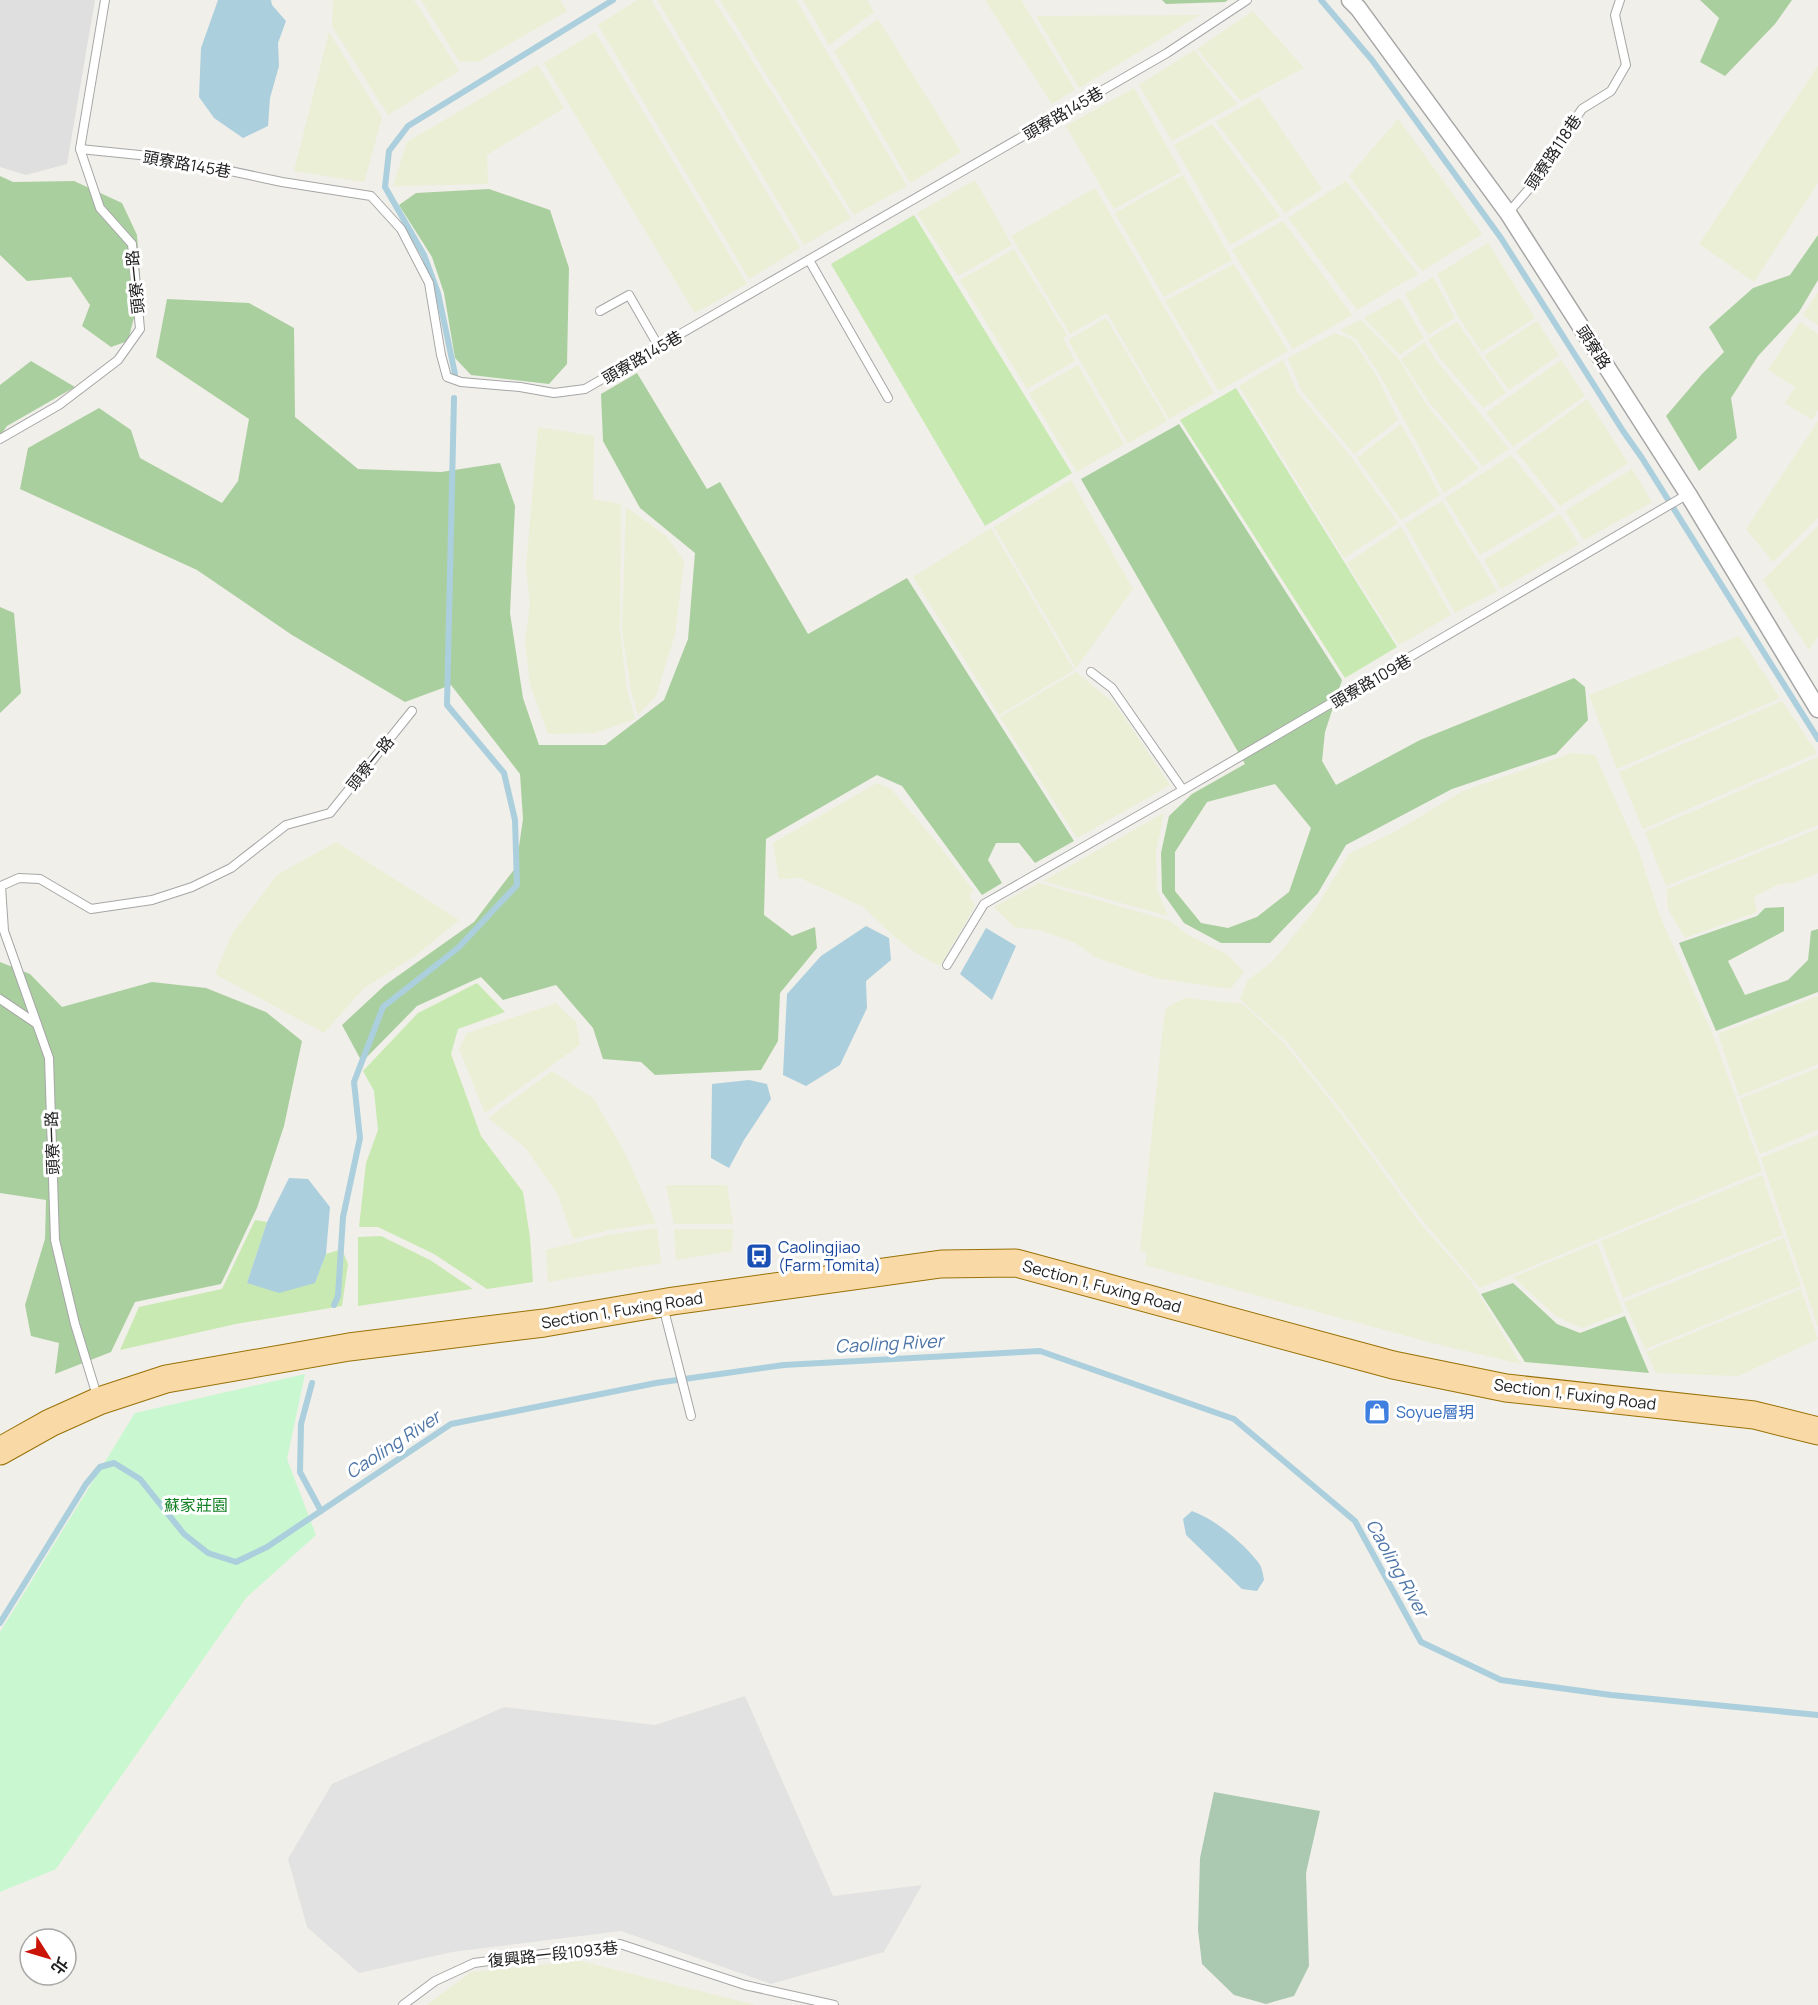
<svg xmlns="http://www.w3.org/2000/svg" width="1818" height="2005" font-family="Manrope,'Noto Sans TC',sans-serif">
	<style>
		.residential { fill: #e0dfdf }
		.farmland { fill: #ebefd5 }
		.grass { fill: #c9e9b2 }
		.forest { fill: #aacf9f; fill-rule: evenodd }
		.cemetery { fill: #abc9b1 }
		.park { fill: #c9f8d0 }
		.parking { fill: #e2e2e2 }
		.water { fill: #abcfdd }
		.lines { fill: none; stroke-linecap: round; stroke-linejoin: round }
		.stream { stroke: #abcfdd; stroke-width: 6 }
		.lane-casing { stroke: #a6a6a6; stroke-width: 10 }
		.street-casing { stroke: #a6a6a6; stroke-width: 19 }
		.primary-casing { stroke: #997106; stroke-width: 29 }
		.lane { stroke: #fff; stroke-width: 8 }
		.street { stroke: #fff; stroke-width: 16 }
		.primary { stroke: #f9daa7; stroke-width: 27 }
		.labels { text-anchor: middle; stroke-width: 6; stroke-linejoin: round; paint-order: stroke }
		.street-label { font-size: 16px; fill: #222; stroke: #fff }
		.transit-label { font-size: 16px; fill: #164399; stroke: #fff; text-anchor: start }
		.shop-label { font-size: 16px; fill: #366cbe; stroke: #fff; text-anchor: start }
		.park-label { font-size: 16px; fill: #107f20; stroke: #fff }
		.water-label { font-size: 18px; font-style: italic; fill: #4d75a7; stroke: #fff }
	</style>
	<rect width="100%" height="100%" fill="#f1efe9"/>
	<path class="residential" d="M0,0H95L67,164L26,175L0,167Z"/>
	<g class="farmland">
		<path d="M333,0H414L459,71L388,115L332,26Z"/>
		<path d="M421,0H560L567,11L478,62L459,61Z"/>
		<path d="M637,0H651L800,248L749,279L598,25Z"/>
		<path d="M657,0H714L851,218L804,245Z"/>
		<path d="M720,0H796L907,186L854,215Z"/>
		<path d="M803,0H867L874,12L829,45Z"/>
		<path d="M985,0H1021L1075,90L1052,104Z"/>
		<path d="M1253,11L1304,68L1241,101L1197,49Z"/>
		<path d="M1200,15L1079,88L1036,16Z"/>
		<path d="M878,19L961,152L910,183L834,51Z"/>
		<path d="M329,32L382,118L364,182L294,171Z"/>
		<path d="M595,32L747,284L695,313L544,63Z"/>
		<path d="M1194,50L1237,104L1172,141L1139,85Z"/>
		<path d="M538,65L564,108L487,155L488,184L393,186L407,142Z"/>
		<path d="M1818,66V183L1754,282L1699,244Z"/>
		<path d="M1134,88L1181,172L1114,209L1066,126Z"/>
		<path d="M1259,97L1322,189L1285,213L1216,122Z"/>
		<path d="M1398,119L1482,234L1422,271L1349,176Z"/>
		<path d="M1212,124L1280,216L1230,245L1174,145Z"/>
		<path d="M1183,175L1232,260L1164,297L1115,213Z"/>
		<path d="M975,180L1012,245L958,276L917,213Z"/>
		<path d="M1346,181L1418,274L1357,310L1288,218Z"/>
		<path d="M1095,188L1214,393L1169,419L1107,313L1070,334L1011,236Z"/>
		<path d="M1283,221L1352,315L1293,349L1232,250Z"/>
		<path d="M1488,243L1535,318L1482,352L1459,318L1437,274Z"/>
		<path d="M1014,249L1067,335L1063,338L1075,361L1027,389L960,280Z"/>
		<path d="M1234,264L1288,351L1219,391L1165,301Z"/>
		<path d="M1433,277L1455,318L1428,335L1405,294Z"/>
		<path d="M1818,292V325L1803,315Z"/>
		<path d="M1400,298L1424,338L1400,355L1364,318Z"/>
		<path d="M1106,318L1167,421L1128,443L1068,340Z"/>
		<path d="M1361,320L1398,358L1426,404L1479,469L1444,493L1380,375L1356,339L1340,330Z"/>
		<path d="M1537,321L1559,355L1509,390L1484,356Z"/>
		<path d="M1457,322L1506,393L1483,408L1439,357L1428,339Z"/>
		<path d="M1800,322L1818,334V410L1812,420L1785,403L1795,387L1768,370Z"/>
		<path d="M1335,333L1353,340L1377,377L1398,420L1354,454L1301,390L1288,358Z"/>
		<path d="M1425,342L1435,359L1509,449L1483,466L1429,402L1401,359Z"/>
		<path d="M1283,360L1297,392L1352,458L1398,523L1344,558L1239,386Z"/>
		<path d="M1561,360L1585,396L1513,447L1486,413Z"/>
		<path d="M1078,365L1124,444L1077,472L1029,393Z"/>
		<path d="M1587,399L1628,463L1560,506L1516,451Z"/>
		<path d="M1818,421V518L1773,562L1746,529Z"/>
		<path d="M1401,424L1440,495L1401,520L1357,458Z"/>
		<path d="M538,427L594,436L593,499L621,504L620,630L627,690L635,719L595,733L548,734L530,684L525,641L530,604L526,568Z"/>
		<path d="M1511,455L1556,510L1480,555L1445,498Z"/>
		<path d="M1632,469L1652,502L1584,540L1565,511Z"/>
		<path d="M1071,480L1133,589L1076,668L994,527Z"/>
		<path d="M1442,501L1497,591L1455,613L1405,524Z"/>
		<path d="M626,507L666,536L684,561L675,634L656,696L638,715L631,690L622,631Z"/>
		<path d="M1560,514L1579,544L1501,589L1484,560Z"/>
		<path d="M1818,526V637L1809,650L1763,580Z"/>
		<path d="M1401,527L1451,615L1399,645L1347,563Z"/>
		<path d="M991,528L1074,670L999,715L913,577Z"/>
		<path d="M1739,636L1780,698L1617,769L1589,695Z"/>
		<path d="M1076,672L1115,704L1170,785L1077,838L1000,717Z"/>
		<path d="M1782,701L1817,753L1643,829L1619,772Z"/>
		<path d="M1572,753L1595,755L1639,852L1659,914L1713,1035L1762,1171L1480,1288L1423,1221L1343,1112L1286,1041L1240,999L1248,980L1272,962L1314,911L1349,854L1398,830L1463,791Z"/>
		<path d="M1818,757V825L1666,886L1645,832Z"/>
		<path d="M877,783L891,789L938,844L973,890L969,896L975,906L940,966L916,953L895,937L862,906L800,878L779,879L773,843Z"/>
		<path d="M1164,813L1156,852L1157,890L1168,916L1043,881Z"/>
		<path d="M1818,829V873L1796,882L1777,885L1754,897L1757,912L1685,938L1668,909L1667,889Z"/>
		<path d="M336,842L459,920L415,956L363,989L324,1033L215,974L232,934L277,875Z"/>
		<path d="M1039,883L1170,921L1188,935L1228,955L1244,972L1230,989L1155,978L1095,957L1074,942L1039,930L1014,927L994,907Z"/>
		<path d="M1818,996V1064L1739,1096L1718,1034Z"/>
		<path d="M1185,998L1243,1004L1283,1042L1341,1114L1420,1223L1471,1281L1521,1364L1440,1345L1145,1265L1147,1254L1140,1250L1163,1025L1166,1008Z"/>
		<path d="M556,1003L576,1022L580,1045L485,1113L459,1049L467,1033Z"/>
		<path d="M1818,1068V1130L1760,1154L1740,1099Z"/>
		<path d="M552,1071L594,1099L625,1153L656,1223L610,1230L573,1239L558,1195L525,1147L488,1118Z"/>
		<path d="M1818,1135V1327L1761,1158Z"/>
		<path d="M1762,1175L1783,1235L1623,1298L1601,1241Z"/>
		<path d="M666,1185H727L733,1224H674Z"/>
		<path d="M657,1228L661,1263L548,1282L546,1250L608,1235Z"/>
		<path d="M674,1229H733L732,1251L676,1260Z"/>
		<path d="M1784,1238L1801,1286L1645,1349L1624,1302Z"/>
		<path d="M1597,1243L1623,1312L1582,1328L1556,1316L1513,1277Z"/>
		<path d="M1801,1289L1818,1339L1738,1376L1656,1373L1646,1352Z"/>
		<path d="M581,1961L755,2005H427L471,1972Z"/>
	</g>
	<g class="grass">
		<path d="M914,215L1072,473L985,526L831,264Z"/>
		<path d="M1236,388L1397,647L1345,678L1180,420Z"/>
		<path d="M477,983L505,1012L458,1029L451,1054L481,1136L523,1192L530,1237L533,1282L487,1289L434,1254L378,1227H359L366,1163L378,1130L374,1091L363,1071L418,1013Z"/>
		<path d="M255,1220L267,1222L247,1283H315L326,1254L342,1249L348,1264L342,1306L236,1324L120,1350L139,1307L222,1289Z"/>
		<path d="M381,1236L430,1260L473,1289L358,1306V1237Z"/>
	</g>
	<g class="forest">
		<path d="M1162,0H1228L1225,2L1166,4Z"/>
		<path d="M1700,0H1792L1775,24L1725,76L1700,62L1719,18Z"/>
		<path d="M0,176L13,182L74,181L122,203L137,235L141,290L128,341L111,347L82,326L90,305L71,277L27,281L0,255Z"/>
		<path d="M489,189L550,210L569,268L567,364L549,384L471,375L455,358L444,293L432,257L399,205L416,193Z"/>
		<path d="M1818,235V280L1799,312L1758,356L1731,398L1737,438L1699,471L1666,416L1702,374L1724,352L1709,327L1753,288L1790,275Z"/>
		<path d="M167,299L249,303L294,328L295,417L358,469L441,472L500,463L515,506L510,613L523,698L539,745H605L664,700L688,639L695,553L640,508L603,441L601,394L637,373L707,489L720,482L808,634L907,578L1074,841L1035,863L1019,843H996L988,860L1002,883L982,895L902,786L877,775L766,839L764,915L792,936L815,927L817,948L780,993L778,1041L761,1070L655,1075L641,1062L603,1059L593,1028L556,985L503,1000L481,977L417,1006L362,1062L342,1025L385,985L474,922L516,867L523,819L520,774L451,685L405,702L292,635L197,570L20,489L28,448L99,408L131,430L140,458L222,503L238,481L249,419L156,357Z"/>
		<path d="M31,361L75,387L7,426L0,436V385Z"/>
		<path d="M1179,424L1342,680L1325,732L1322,761L1336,785L1420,740L1574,678L1585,687L1588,720L1556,754L1452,789L1346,845L1318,893L1270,943H1221L1184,923L1162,892L1161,853L1169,816L1192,794L1245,764L1081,479ZM1275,784L1311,828L1289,892L1257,917L1228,928L1201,923L1175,891V852L1207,802Z"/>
		<path d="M0,607L14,613L21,693L0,713Z"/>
		<path d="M1784,907V931L1728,961L1745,995L1788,980L1808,960L1811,931L1818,929V992L1716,1031L1679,943L1757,916L1765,908Z"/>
		<path d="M0,962L30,974L62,1007L152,982L206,988L266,1012L302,1041L284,1126L257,1208L221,1284L135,1302L111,1352L55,1374L59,1343L31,1336L25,1305L45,1239L46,1200L0,1193Z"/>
		<path d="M1513,1283L1557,1324L1580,1333L1625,1316L1649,1373L1525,1362L1481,1294Z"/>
	</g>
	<path class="cemetery" d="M1214,1792L1320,1811L1306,1873L1309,1966L1294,1996L1266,2004L1234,1995L1202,1964L1198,1930L1200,1858Z"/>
	<path class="park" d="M305,1374L287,1459L316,1535L246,1598L56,1869L0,1892V1632L135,1413Z"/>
	<path class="parking" d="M745,1696L833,1896L922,1885L884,1952L771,1984L621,1931L452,1952L359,1973L307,1927L288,1859L332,1784L504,1707L655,1725Z"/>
	<g class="water">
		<path d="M218,0H271L272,5L286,21L278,43L279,66L270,98L268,126L243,138L214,118L199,97L201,48Z"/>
		<path d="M866,926L889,938L891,960L866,981L867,1008L840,1065L806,1086L783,1075L787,994L821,956Z"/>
		<path d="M986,928L1016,946L992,1000L960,974Z"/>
		<path d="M749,1080L767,1084L771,1099L744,1140L729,1168L711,1158L712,1084Z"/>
		<path d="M289,1178L308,1179L330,1207L326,1254L315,1283L279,1293L247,1283L267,1222Z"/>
		<path d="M1192,1511C1215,1519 1243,1543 1258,1562C1262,1567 1263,1574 1264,1580L1257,1591L1242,1589L1186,1535L1183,1519Z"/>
	</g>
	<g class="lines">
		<g class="stream">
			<path d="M1321,0L1372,60L1501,238L1623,431L1642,458L1818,739"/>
			<path d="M455,374L438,293L424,255L385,187L389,151L408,126L613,0"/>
			<path d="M334,1305L338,1296L343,1217L360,1138L354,1082L383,1007L458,948L517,885L515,820L504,773L447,705L454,398"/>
			<path d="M312,1383L301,1424L300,1472L321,1511"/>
			<path d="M0,1623L86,1484L100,1467L114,1463L140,1479L184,1534L208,1553L236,1562L267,1547L451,1424L656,1383L784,1365L1040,1351L1234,1419L1355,1521L1421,1642L1501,1680L1611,1695L1818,1715"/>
		</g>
		<defs>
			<g id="lane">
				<path d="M80,149L169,158L282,182L371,196L401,229L429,283L441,355L447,377L461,382L520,387L554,393L585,389L1167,53L1247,0"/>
				<path d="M1508,213L1528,190L1582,109L1611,91L1626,65L1615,15L1620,0"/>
				<path d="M809,260L888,398"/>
				<path d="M600,311L629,295L659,347"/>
				<path d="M0,439L59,405L118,360L140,329L132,244L100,208L80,149L105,0"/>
				<path d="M1091,672L1112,688L1183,790L1688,494"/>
				<path d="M947,965L984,904L1183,790"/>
				<path d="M0,999L37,1024"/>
				<path d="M663,1306L691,1416"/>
				<path d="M98,1399L75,1324L55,1240L49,1058L4,931L1,886L19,878L40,879L91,909L152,900L192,887L231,868L286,825L330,813L412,711"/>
				<path d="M403,2005L435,1981L474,1963L620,1944L745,1985L834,2005"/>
			</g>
			<path id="street" d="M1350,0L1358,8L1508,213L1688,494L1818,709"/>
			<path id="primary" d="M0,1451L50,1423L99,1401L166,1379L349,1347L544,1323L673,1301L941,1264L1016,1263L1393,1365L1506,1388L1754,1415L1818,1431"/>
		</defs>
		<use href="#lane" class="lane-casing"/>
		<use href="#street" class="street-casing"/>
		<use href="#primary" class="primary-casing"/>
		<use href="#lane" class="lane"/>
		<use href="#street" class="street"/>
		<use href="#primary" class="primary"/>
	</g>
	<defs>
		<symbol id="bus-square" viewBox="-11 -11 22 22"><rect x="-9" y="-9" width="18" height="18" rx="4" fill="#1a4fb4" stroke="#fff"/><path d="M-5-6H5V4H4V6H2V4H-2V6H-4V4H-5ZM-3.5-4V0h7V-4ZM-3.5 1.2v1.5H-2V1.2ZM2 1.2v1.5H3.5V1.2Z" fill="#fff"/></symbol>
		<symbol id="shop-square" viewBox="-11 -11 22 22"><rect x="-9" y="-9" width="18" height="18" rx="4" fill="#3f7fe0" stroke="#fff"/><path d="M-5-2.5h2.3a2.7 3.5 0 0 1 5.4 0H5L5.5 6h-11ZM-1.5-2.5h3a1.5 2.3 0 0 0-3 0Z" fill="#fff"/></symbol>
	</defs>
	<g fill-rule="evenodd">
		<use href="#bus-square" x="744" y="1241" width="30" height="30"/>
		<use href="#shop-square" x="1362" y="1397" width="30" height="30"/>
	</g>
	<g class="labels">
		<g class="street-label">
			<text transform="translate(1063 113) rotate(-30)" y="6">頭寮路145巷</text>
			<text transform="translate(1553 152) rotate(-56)" y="6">頭寮路118巷</text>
			<text transform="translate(187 164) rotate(10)" y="6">頭寮路145巷</text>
			<text transform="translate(135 282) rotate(-96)" y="6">頭寮一路</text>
			<text transform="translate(1594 347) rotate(57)" y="6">頭寮路</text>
			<text transform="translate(642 357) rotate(-30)" y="6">頭寮路145巷</text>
			<text transform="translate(1371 681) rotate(-30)" y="6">頭寮路109巷</text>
			<text transform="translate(370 763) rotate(-51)" y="6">頭寮一路</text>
			<text transform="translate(52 1143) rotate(-92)" y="6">頭寮一路</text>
			<text transform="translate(1102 1286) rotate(15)" y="6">Section 1, Fuxing Road</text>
			<text transform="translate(622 1310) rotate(-9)" y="6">Section 1, Fuxing Road</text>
			<text transform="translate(1575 1394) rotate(7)" y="6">Section 1, Fuxing Road</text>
			<text transform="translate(553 1954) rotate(-6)" y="6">復興路一段1093巷</text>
		</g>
		<g class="transit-label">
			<text x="778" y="1253">Caolingjiao<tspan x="778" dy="18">(Farm Tomita)</tspan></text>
		</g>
		<g class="shop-label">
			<text x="1396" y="1418">Soyue層玥</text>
		</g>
		<g class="park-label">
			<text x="196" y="1511">蘇家莊園</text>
		</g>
		<g class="water-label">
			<text transform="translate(889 1344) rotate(-3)" y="6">Caoling River</text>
			<text transform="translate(393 1445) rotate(-33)" y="6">Caoling River</text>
			<text transform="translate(1397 1568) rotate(61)" y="6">Caoling River</text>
		</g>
	</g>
	<g transform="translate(48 1957) rotate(127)"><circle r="28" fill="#ffffff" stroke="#a7a7a7" stroke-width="1.5"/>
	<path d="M0-4.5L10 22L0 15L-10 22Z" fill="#cb1408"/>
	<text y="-9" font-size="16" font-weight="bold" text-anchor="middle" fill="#222222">北</text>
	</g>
</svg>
